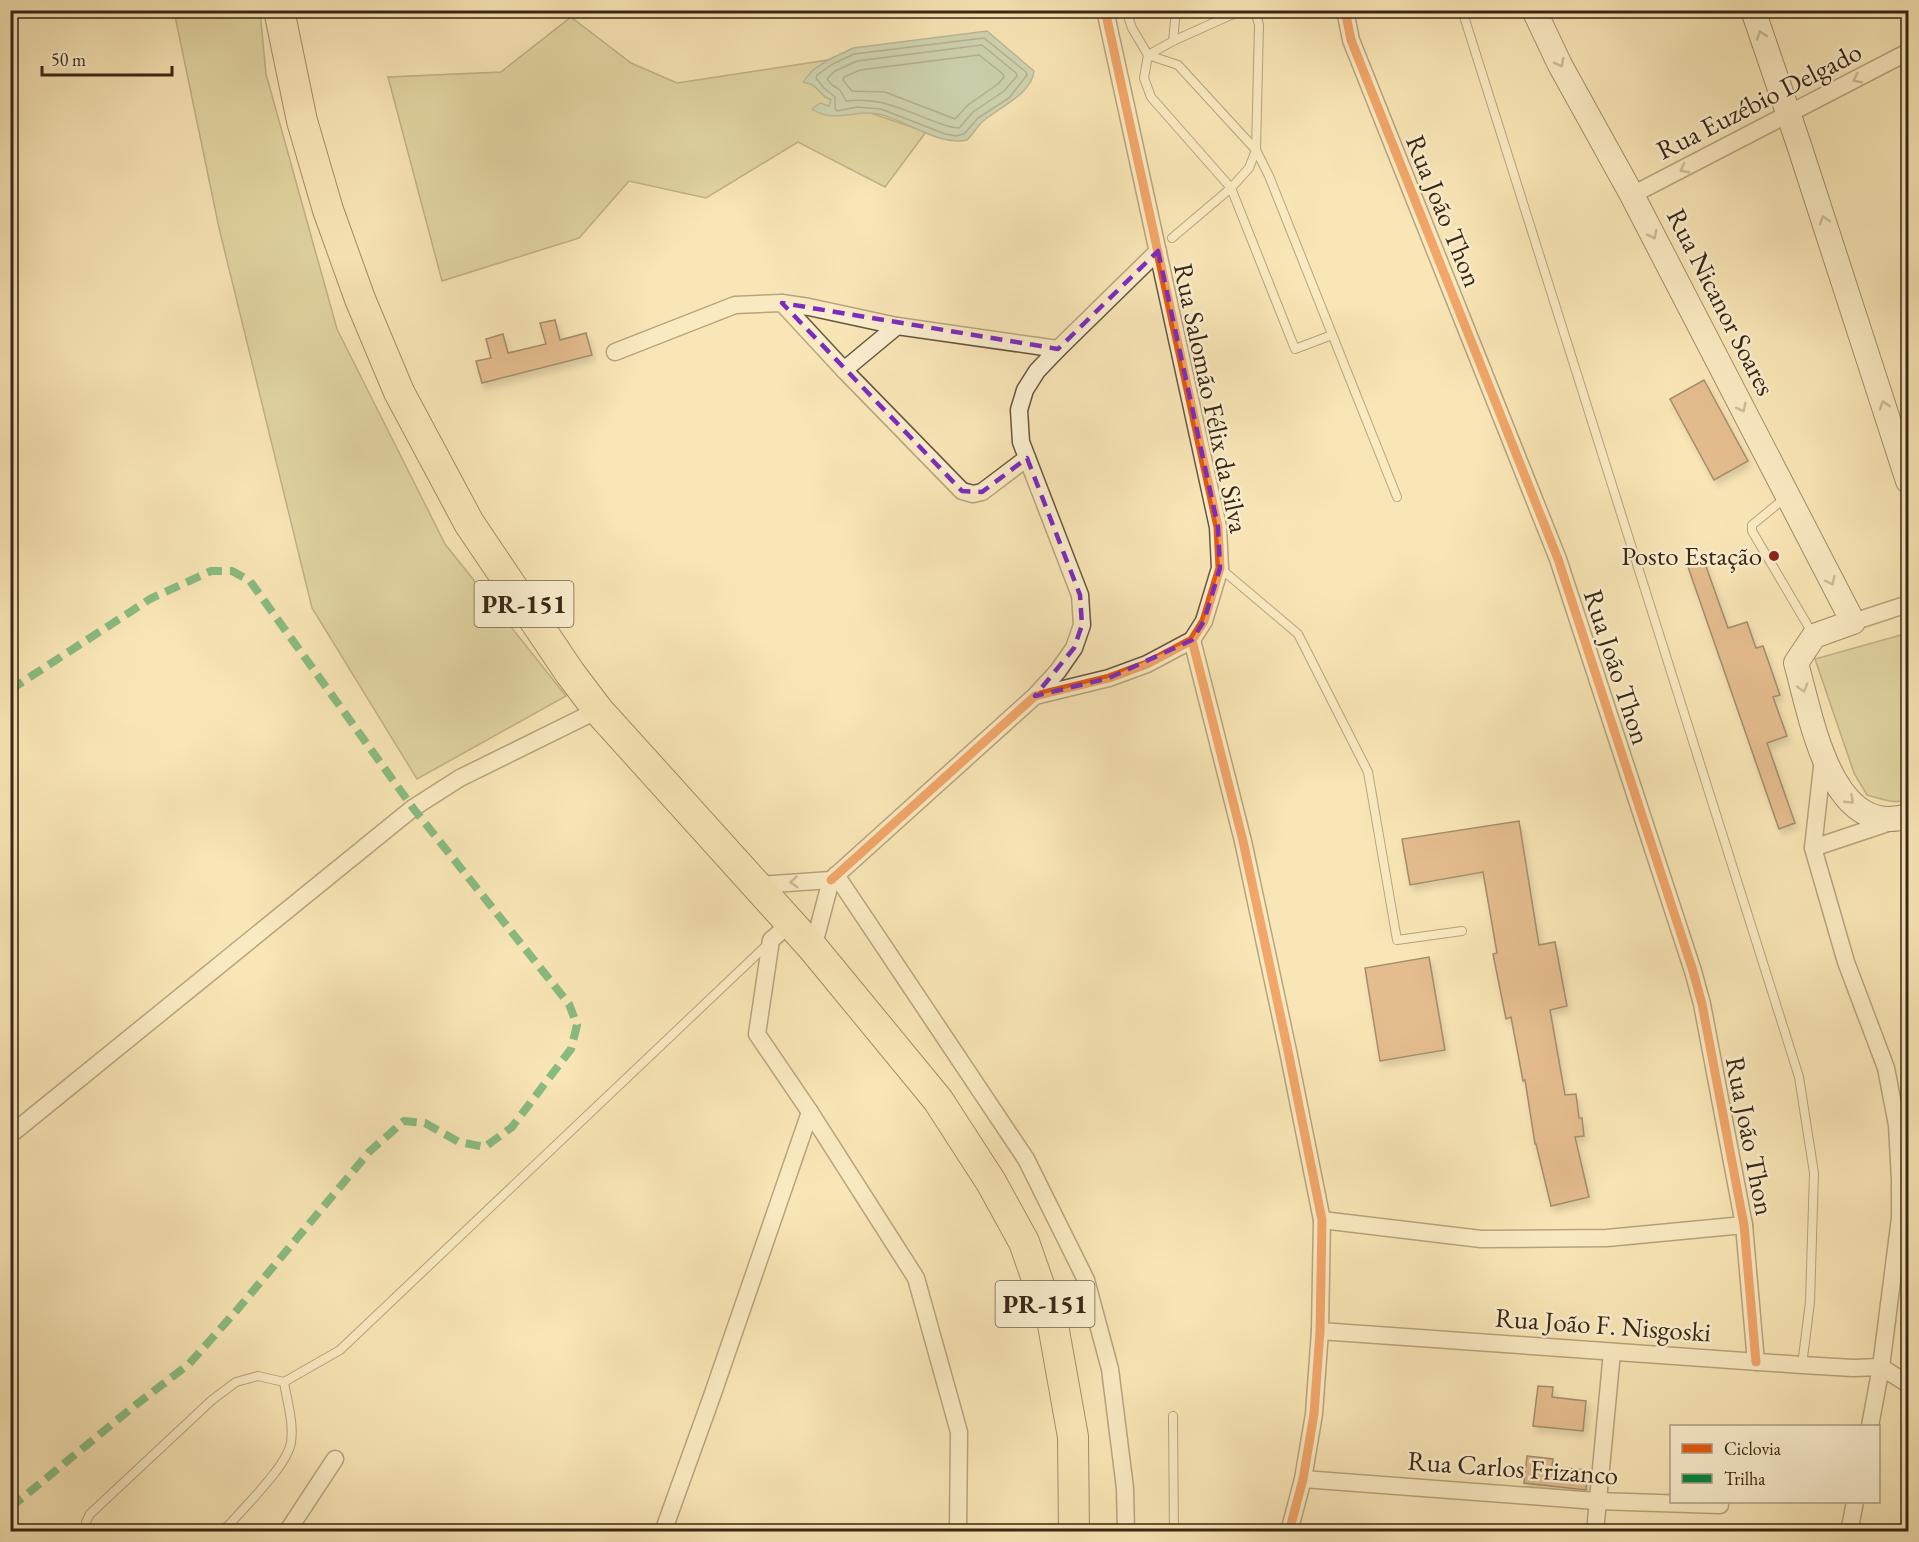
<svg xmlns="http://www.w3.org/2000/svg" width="1919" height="1542" font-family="'EB Garamond',serif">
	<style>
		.green { fill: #c5c389; stroke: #7e744e; stroke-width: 1.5 }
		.water { fill: #9ec0ae; stroke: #758270; stroke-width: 1.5 }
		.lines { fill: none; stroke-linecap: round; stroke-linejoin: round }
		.shore { stroke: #6b7361; stroke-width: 1.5 }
		.building { fill: #cc895b; stroke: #382614; stroke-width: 1.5; filter: url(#shadow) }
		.lane-casing { stroke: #68563d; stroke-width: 10 }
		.street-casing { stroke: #68563d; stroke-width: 19 }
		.secondary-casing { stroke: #382614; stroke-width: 26 }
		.highway-casing { stroke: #382614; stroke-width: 32 }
		.lane { stroke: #fbefd0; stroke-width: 8 }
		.street { stroke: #fbefd0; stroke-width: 16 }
		.secondary { stroke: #fbefd0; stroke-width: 24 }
		.highway { stroke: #f9e6b7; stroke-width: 30 }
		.quiet { stroke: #00873e; stroke-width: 8; stroke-dasharray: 15 8; stroke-linecap: butt }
		.cycleway-casing { stroke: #fbefd0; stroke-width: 13 }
		.cycleway { stroke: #e8590c; stroke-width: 9 }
		.oneway { stroke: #9a8a72 }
		.marked { fill: none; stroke: #7b2cbf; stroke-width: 4.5; stroke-dasharray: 12 8; stroke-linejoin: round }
		.poi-dot { fill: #8f2418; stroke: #fbefd0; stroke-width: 2 }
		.labels { text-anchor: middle; stroke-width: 5; stroke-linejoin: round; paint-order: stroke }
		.shield { fill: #fbefd0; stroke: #72624c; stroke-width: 1.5 }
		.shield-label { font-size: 26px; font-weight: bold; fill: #382614 }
		.street-label { font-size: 27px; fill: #382614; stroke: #fbefd0 }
		.poi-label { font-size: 27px; fill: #382614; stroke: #fbefd0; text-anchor: end }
	</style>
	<defs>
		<filter id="shadow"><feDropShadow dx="3" dy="5.5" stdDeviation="3" flood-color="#0004"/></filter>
	</defs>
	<rect width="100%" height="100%" fill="#f9e6b7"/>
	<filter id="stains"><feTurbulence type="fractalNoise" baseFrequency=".00333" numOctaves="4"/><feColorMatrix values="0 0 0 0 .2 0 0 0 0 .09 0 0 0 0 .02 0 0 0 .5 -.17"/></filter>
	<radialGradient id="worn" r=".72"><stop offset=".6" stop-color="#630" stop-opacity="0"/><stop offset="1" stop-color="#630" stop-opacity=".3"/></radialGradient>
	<g class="green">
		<path d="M174,11H260L266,74L337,329L445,544L566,696L417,779L312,608L219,228Z"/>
		<path d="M571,17L631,63L677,83L828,60L812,71L813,84L825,97L926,132L885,187L798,142L706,198L629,181L579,238L442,281L388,77L501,72Z"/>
		<path d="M1908,633V800C1894,804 1881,799 1867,795L1854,773L1815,659Z"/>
	</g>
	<path class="water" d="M987,31L1034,71C1032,94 998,108 982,122C977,127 973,134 967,140C937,146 909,121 879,114C855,109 834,124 812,109L820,103L829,106L831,100C816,93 820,85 803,82L812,71L828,60L853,48Z"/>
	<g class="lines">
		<g class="shore">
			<path d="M984,38L1026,72L1027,75L1009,98L978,118L964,134L956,136L945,134L881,109L857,107L837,111L835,108V97L824,88L816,78L817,75L831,65L854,54Z"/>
			<path d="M982,45L1016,73L1017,76L1004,91L973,112L959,128C949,128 938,123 928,119C897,107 879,97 846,101L840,90L832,85L827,79L835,71L857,61Z"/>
			<path d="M979,55L1003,74L1004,77L998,84L968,105L955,119L885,92L852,91L843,80L844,77L860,70Z"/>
		</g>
	</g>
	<g class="building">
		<path d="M555,320L560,340L586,333L592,355L482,383L476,361L491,358L486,339L503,334L508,353L546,344L540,323Z"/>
		<path d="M1704,380L1748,461L1714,480L1670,399Z"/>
		<path d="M1703,558L1728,628L1747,622L1756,648L1763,646L1780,695L1773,697L1787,736L1767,743L1795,823L1779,829L1687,564Z"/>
		<path d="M1519,821L1539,945L1555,942L1567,1006L1550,1010L1565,1095L1576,1094L1579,1118H1582L1584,1136L1575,1137L1589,1197L1551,1206L1536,1144H1535L1525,1080L1523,1081L1511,1017L1506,1019L1493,954L1497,953L1483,872L1410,885L1402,839Z"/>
		<path d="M1429,957L1445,1050L1380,1061L1365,968Z"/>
		<path d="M1538,1386L1553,1387L1552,1397L1586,1401L1583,1431L1533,1426Z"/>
		<path d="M1527,1456L1553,1459L1552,1467L1587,1470L1586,1490L1524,1483Z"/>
	</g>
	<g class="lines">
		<defs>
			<g id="lane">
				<path d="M1126,10L1132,28L1148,55L1178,65L1256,150L1269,176L1397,497"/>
				<path d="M1242,10L1173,41L1148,55L1144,78L1151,97L1231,188L1295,349L1332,335"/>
				<path d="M1462,10L1799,1077L1814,1173L1810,1302L1802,1365"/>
				<path d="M1173,41L1176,10"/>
				<path d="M1172,238L1231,188L1249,168L1256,150L1259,25L1255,10"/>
				<path d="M1785,498L1752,525V531L1814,636"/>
				<path d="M1220,568L1298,634L1368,772L1397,940L1462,931"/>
				<path d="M1173,1416L1174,1532"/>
				<path d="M85,1532L86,1522L90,1514L212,1400L236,1382L258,1376L284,1382L340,1350L769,943"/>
				<path d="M220,1532L230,1524C246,1505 288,1465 291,1442C294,1423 287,1401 284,1382"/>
			</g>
			<g id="street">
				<path d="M1345,10L1351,40L1558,559L1693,971L1702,1004L1744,1225L1756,1362"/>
				<path d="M1632,195L1908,52"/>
				<path d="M782,303L844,370L962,491L973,494L982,492L1027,458"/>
				<path d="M615,352L735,305L782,303L809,307L897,326L1058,349"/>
				<path d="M844,370L897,326"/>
				<path d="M1853,622L1908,604"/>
				<path d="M1192,640L1243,841L1288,1051L1322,1220L1320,1331L1314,1414L1303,1479L1289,1532"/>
				<path d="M1035,696L1058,671L1074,648L1082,625L1080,595L1021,442L1019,410L1025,390L1037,371L1058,349L1158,251"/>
				<path d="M1823,758L1813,848L1846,962L1886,1068L1897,1125L1900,1180V1218L1881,1367L1870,1426"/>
				<path d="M1813,848L1894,821"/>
				<path d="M836,875L1026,1159L1086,1280L1110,1369L1125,1488L1126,1532"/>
				<path d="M831,880L1035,696L1109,678L1147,664L1192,640L1204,621L1220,568L1218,527L1105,10"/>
				<path d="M757,885L831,880"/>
				<path d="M791,923L771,940L757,1034L810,1112L916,1278L959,1432L958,1532"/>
				<path d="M813,948L831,880"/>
				<path d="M10,1135L413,808L460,778L598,710"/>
				<path d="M1322,1220L1481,1239L1607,1238L1744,1225"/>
				<path d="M1320,1331L1802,1365L1853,1368L1881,1367L1908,1384"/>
				<path d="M1303,1479L1596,1501L1720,1505"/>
				<path d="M287,1532L335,1459"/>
				<path d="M663,1532L712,1396L810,1112"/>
				<path d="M1595,1532L1612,1352"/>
				<path d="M1849,1532L1855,1502"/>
			</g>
			<g id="secondary">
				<path d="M1534,10L1560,65L1632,195L1853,622L1814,636L1796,663C1811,715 1830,840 1908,816"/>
				<path d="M1753,10L1799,145L1908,481"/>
			</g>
			<path id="highway" d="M279,10L302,121L328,210L360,299L399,392L469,523L570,673L598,710L813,948L938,1100L991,1182L1024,1242L1053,1325L1073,1437L1074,1532"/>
		</defs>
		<use href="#lane" class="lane-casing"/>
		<use href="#street" class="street-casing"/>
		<use href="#secondary" class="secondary-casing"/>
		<use href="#highway" class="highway-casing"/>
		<use href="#lane" class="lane"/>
		<use href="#street" class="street"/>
		<use href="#secondary" class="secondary"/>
		<use href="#highway" class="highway"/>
		<path class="quiet" d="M10,690L150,599L211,571H232L250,581L413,808L569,1004L577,1025L571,1049L512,1127L485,1147L459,1142L425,1123L404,1121L370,1151L237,1310L189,1364L133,1407L10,1508"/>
		<defs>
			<g id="cycleway">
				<path d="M1345,10L1351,40L1558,559L1693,971L1702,1004L1744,1225L1756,1362"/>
				<path d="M1192,640L1243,841L1288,1051L1322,1220L1320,1331L1314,1414L1303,1479L1289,1532"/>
				<path d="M831,880L1035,696L1109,678L1147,664L1192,640L1204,621L1220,568L1218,527L1105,10"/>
			</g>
		</defs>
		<use href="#cycleway" class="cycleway-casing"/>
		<use href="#cycleway" class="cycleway"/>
	</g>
	<defs><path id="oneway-chevron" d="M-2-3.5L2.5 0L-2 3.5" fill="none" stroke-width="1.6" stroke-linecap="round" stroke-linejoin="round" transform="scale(1.5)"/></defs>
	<g class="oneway">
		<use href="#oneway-chevron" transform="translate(1761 35) rotate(-109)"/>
		<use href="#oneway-chevron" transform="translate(1560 63) rotate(63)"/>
		<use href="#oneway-chevron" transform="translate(1857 79) rotate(153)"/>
		<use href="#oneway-chevron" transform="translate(1684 169) rotate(152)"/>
		<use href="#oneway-chevron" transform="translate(1824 220) rotate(-108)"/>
		<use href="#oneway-chevron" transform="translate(1653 235) rotate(63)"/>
		<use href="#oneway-chevron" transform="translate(1884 405) rotate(-108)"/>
		<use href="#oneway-chevron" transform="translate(1742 408) rotate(63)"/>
		<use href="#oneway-chevron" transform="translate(1831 581) rotate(63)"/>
		<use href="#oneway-chevron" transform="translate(1803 688) rotate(74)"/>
		<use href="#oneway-chevron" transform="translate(1850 800) rotate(43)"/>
		<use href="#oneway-chevron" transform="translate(794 882) rotate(176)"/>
	</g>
	<path d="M0 0H1919V1542H0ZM1158,251L1218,527L1220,568L1204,621L1192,640L1109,678L1035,696L1074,648L1082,625L1080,595L1027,458L982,492L962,491L782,303L1058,349Z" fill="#f9e6b7" fill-opacity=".55" fill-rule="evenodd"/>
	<path class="marked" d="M1158,251L1218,527L1220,568L1204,621L1192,640L1109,678L1035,696L1074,648L1082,625L1080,595L1027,458L982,492L962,491L782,303L1058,349Z"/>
	<circle class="poi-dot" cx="1774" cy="556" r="6"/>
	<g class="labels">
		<g class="shield">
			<rect x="474.5" y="581" width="99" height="46" rx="4.5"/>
			<rect x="995.5" y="1281" width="99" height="46" rx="4.5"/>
		</g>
		<g class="shield-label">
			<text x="524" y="613">PR-151</text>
			<text x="1045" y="1313">PR-151</text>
		</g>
		<g class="street-label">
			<text transform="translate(1759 101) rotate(-27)" y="9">Rua Euzébio Delgado</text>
			<text transform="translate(1444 211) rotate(68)" y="9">Rua João Thon</text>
			<text transform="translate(1721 302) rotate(63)" y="9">Rua Nicanor Soares</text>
			<text transform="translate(1211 398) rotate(78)" y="9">Rua Salomão Félix da Silva</text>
			<text transform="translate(1617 667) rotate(72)" y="9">Rua João Thon</text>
			<text transform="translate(1750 1136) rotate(79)" y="9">Rua João Thon</text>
			<text transform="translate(1603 1325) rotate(4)" y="9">Rua João F. Nisgoski</text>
			<text transform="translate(1513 1468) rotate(4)" y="9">Rua Carlos Frizanco</text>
		</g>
		<g class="poi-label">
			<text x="1762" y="565">Posto Estação</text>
		</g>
	</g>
	<rect width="1919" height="1542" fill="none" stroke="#f9e6b7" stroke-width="36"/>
	<rect x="12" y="12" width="1895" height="1518" fill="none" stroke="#382614" stroke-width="3"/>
	<rect x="18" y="18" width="1883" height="1506" fill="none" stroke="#382614" stroke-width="1.5"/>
	<rect x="1670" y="1425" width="210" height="78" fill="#fbefd0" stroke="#ad9f85" stroke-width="1.5"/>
	<rect x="1682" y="1444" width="30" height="9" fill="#e8590c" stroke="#ad9f85" stroke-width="1.5"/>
	<text x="1724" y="1455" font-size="18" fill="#382614">Ciclovia</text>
	<rect x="1682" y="1474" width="30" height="9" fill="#00873e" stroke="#ad9f85" stroke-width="1.5"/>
	<text x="1724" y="1485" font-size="18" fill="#382614">Trilha</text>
	<path d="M42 66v9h130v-9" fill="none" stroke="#382614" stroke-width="3"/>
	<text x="51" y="66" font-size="18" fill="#382614" stroke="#fbefd0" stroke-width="4.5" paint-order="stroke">50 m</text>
	<rect width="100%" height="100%" filter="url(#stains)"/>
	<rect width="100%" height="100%" fill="url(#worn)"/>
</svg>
